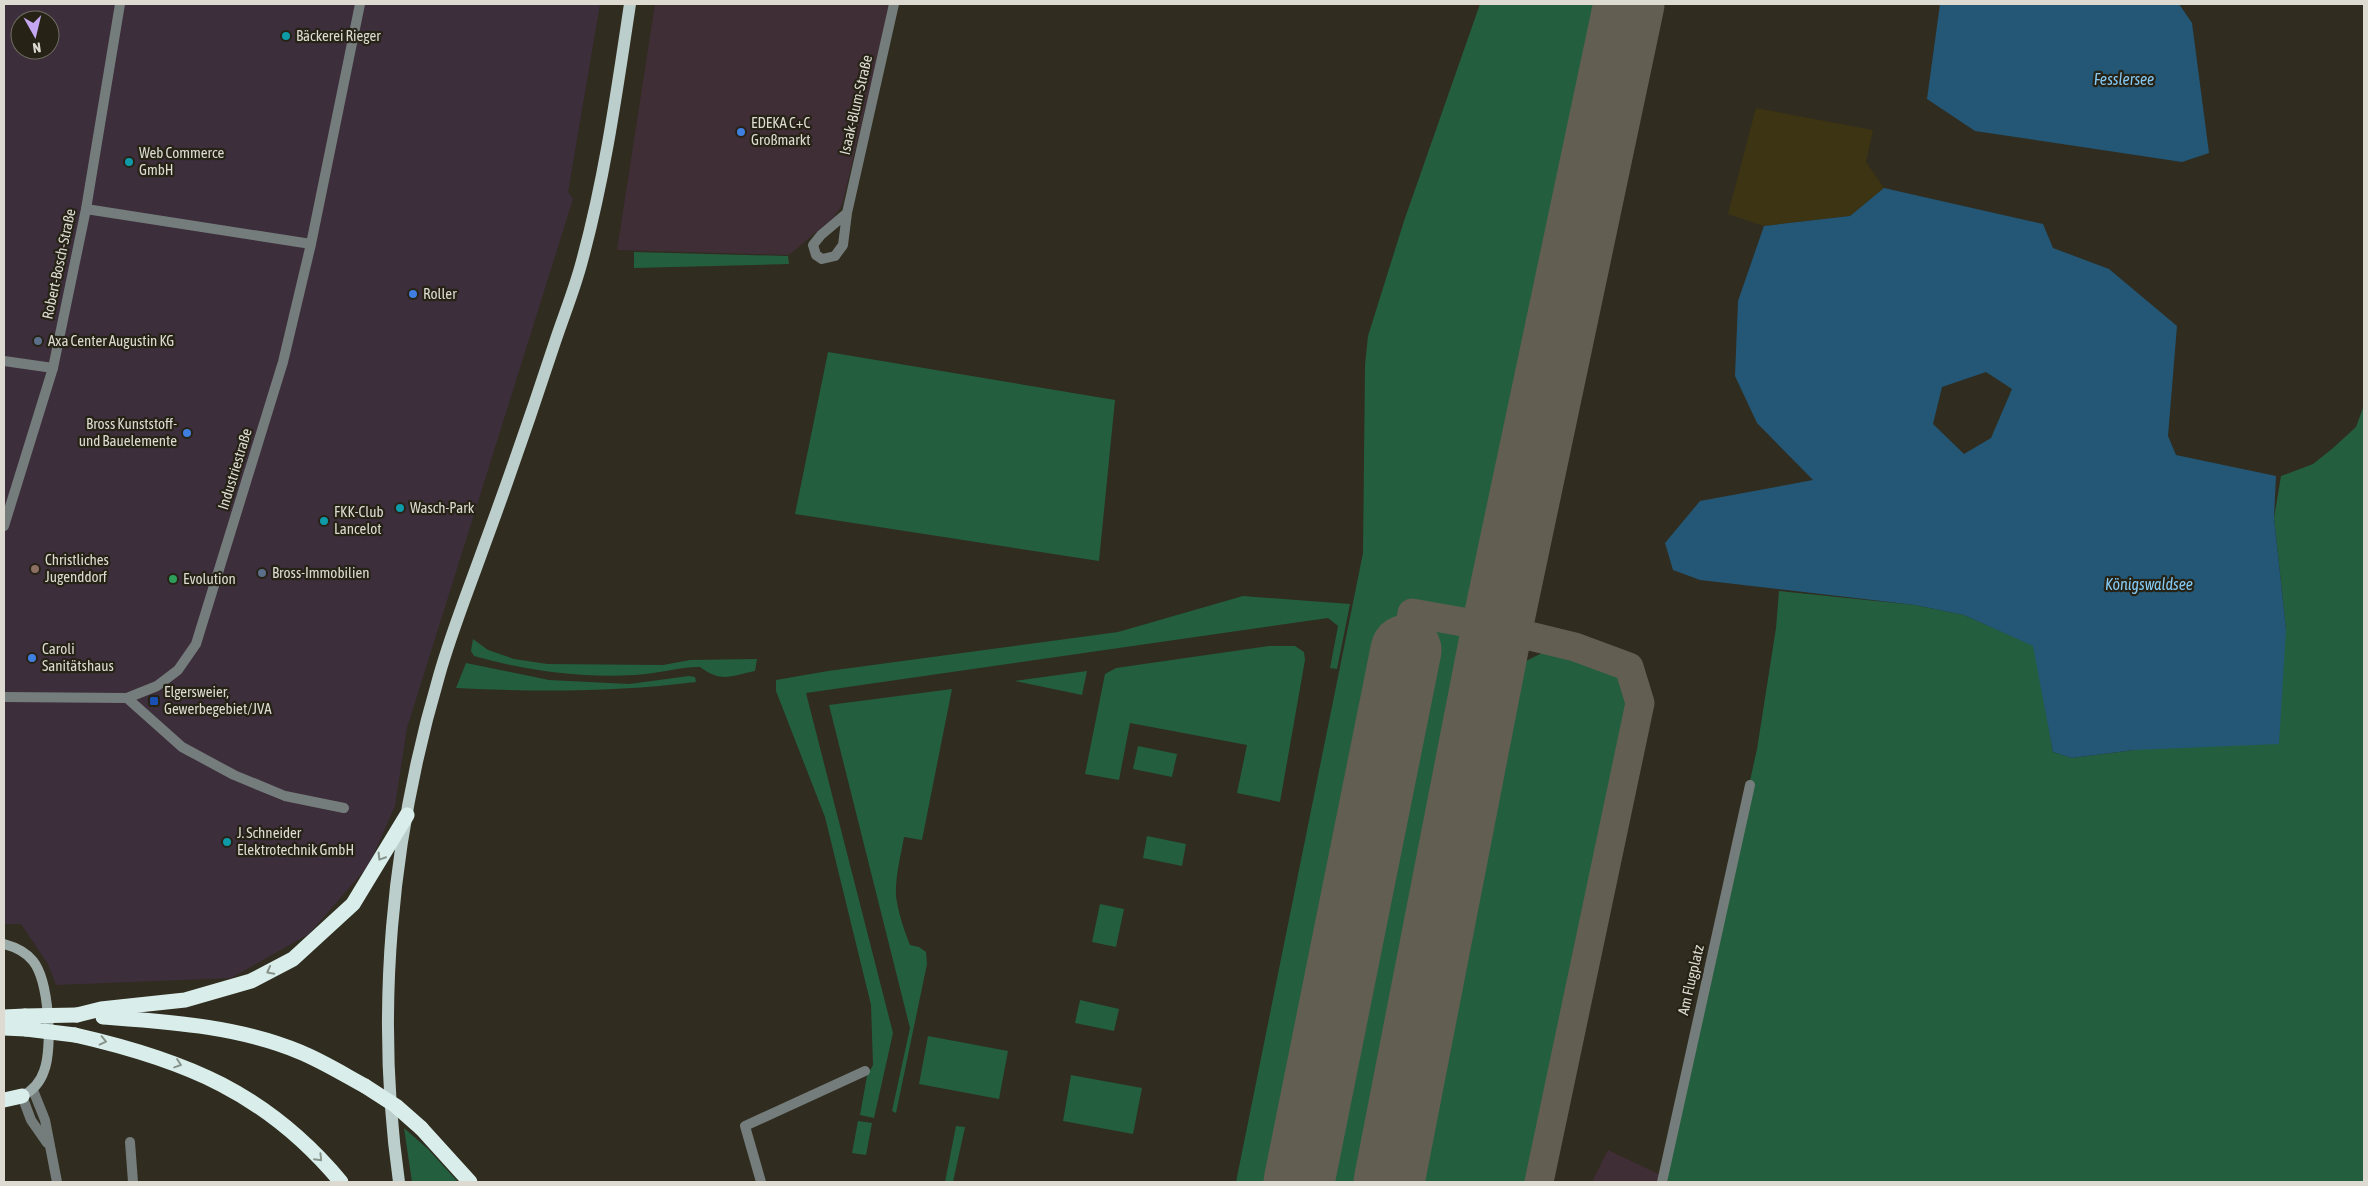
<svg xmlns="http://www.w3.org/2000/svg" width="2368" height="1186" font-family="'Asap Condensed',sans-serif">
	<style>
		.commercial { fill: #402e36 }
		.industrial { fill: #3d2e3b; fill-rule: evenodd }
		.green { fill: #235e3f }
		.sand { fill: #3c3413 }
		.water { fill: #235775; fill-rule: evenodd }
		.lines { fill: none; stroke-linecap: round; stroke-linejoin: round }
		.taxiway { stroke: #625e52; stroke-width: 29 }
		.runway { stroke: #625e52; stroke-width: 71 }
		.street { stroke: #747d7b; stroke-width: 10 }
		.secondary { stroke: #9daba8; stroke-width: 10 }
		.primary { stroke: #bccecb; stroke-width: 12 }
		.highway { stroke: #d9eeeb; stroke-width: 15 }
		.highway-bridge { stroke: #d9eeeb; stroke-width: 15 }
		.oneway { stroke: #88938b }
		.culture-dot { fill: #0f9aa8; stroke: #262316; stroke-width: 2 }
		.shop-dot { fill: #3f7fe0; stroke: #262316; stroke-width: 2 }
		.service-dot { fill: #5c6f8a; stroke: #262316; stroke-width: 2 }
		.education-dot { fill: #8d6e63; stroke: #262316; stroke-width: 2 }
		.leisure-dot { fill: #2e9e5b; stroke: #262316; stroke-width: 2 }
		.transit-dot { fill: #1a4fb4; stroke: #262316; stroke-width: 2 }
		.labels { text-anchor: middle; stroke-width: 4.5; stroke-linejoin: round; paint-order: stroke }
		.poi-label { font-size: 15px; fill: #dcdad1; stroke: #262316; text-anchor: start }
		.street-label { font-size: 15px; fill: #dcdad1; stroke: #262316 }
		.water-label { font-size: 16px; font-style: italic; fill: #85c9f4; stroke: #262316 }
	</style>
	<rect width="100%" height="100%" fill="#302c1f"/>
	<g class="commercial">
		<path d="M655,4H890L842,205L834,217L789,255L617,250Z"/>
		<path d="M1608,1150L1667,1178V1182H1592Z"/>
	</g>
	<path class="industrial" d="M4,4H600L568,192L573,199L407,728L395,806L369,865L309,934L231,978L56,985L48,964L21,924H4ZM20,20H50V50H20Z"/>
	<g class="green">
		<path d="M1480,4H1611L1531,390L1373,1182H1236L1363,553L1365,365L1368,336L1404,221Z"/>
		<path d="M634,252L788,256L789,264L634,268Z"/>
		<path d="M828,352L1115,400L1099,561L795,514Z"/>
		<path d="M2364,405V1182H1667L1669,1147L1757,749L1776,628L1779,591L1915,605L1964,615L2034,646L2053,752L2072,758L2134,750L2286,629L2274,518L2281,476L2313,464L2333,448L2356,427Z"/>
		<path d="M1243,596L1350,604L1337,669L1330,668L1338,626L1328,618L806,693L893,1033L874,1118L860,1115L867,1076L873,1065L871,1005L825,817L776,691V680L828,671L1118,632Z"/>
		<path d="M473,639L488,650L514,659L547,664L663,665L690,660L757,659L755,671C730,676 722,683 700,667C678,667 657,674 635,675C581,678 527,671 474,656L471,651Z"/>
		<path d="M1269,646H1295L1304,652L1305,660L1280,802L1237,793L1247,745L1130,723L1119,780L1085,774L1105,674L1116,668Z"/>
		<path d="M1544,652L1617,673L1631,705L1536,1182H1407L1510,669Z"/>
		<path d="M466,663L549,680L629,684L689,676L695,677L696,682C616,692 537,692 456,688Z"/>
		<path d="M1087,671L1082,695L1015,681Z"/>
		<path d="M952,689L922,840L904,837C901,855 895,877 896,896C898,912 904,930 910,945L919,947L926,952L927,964L896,1113L892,1111L910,1028L829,705Z"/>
		<path d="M1138,746L1177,754L1172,777L1133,769Z"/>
		<path d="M1147,836L1186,844L1182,866L1143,858Z"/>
		<path d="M1100,904L1124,909L1116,947L1092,942Z"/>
		<path d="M1080,1000L1119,1009L1114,1031L1075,1023Z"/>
		<path d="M928,1036L1008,1051L999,1099L919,1084Z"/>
		<path d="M1071,1075L1142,1088L1133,1134L1063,1121Z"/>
		<path d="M858,1121L872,1123L866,1155L852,1153Z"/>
		<path d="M956,1126L965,1127L953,1182H945Z"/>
		<path d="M404,1128L428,1149L458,1182H412Z"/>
	</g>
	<path class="sand" d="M1756,108L1873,130L1866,162L1884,188L1850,216L1764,226L1728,214Z"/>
	<g class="water">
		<path d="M1940,4H2179L2192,23L2209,153L2182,162L1975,131L1927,99Z"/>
		<path d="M1884,188L2043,224L2053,248L2109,269L2177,326L2168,436L2176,455L2276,476L2274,518L2286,629L2279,744L2134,750L2072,758L2053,752L2033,646L1964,615L1915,605L1700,580L1673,570L1665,543L1700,501L1813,480L1757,423L1735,376L1738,301L1764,226L1850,216ZM1986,372L2012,389L1991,438L1964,454L1933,424L1942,387Z"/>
	</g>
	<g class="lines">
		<path class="taxiway" d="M1406,650L1412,613L1497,628L1575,647L1629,667L1640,703L1539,1182"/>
		<g class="runway">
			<path d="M1299,1182L1406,650"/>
			<path d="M1389,1182L1497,628L1629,4"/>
		</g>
		<g class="street">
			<path d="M86,209L311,244"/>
			<path d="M847,213L821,235L813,245L816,255L822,259L835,256L843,245L847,213L894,4"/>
			<path d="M4,361L53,368"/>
			<path d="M4,526L53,368L86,209L120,4"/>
			<path d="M4,697L127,698L157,686L178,670L196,644L283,362L311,244L360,4"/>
			<path d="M127,698L182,747L234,775L285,796L344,808"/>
			<path d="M33,1090L45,1120L57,1182"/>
			<path d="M22,1096L31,1120L47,1143"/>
			<path d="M130,1142L133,1182"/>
			<path d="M761,1182L745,1126L865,1071"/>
			<path d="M1662,1182L1750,785"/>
		</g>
		<path class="secondary" d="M4,944C15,947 26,952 33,961C49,981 53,1048 44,1071C40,1083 32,1091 22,1096"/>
		<path class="primary" d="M399,1182C375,1014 391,839 439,676C451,633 468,591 483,549C508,481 532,412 555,342C564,315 575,288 582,261C605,177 617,90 630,4"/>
		<g class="highway">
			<path d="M77,1015L101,1009L185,1000L251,981L293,959L353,904L407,815"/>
			<path d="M4,1017L25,1016"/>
			<path d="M103,1017C169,1022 238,1026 300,1052C322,1061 343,1074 365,1086"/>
			<path d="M4,1028L26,1029"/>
			<path d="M75,1035C185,1060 267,1093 341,1182"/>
			<path d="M4,1100L22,1096"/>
			<path d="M421,1128L470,1182"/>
		</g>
		<g class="highway-bridge">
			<path d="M25,1016L77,1015"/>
			<path d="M26,1029L75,1035"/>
			<path d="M365,1086L396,1106L421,1128"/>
		</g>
	</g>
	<defs><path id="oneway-chevron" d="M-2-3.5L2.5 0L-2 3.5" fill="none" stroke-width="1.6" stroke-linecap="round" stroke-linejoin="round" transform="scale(1.25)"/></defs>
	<g class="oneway">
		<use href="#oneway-chevron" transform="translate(381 857) rotate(122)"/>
		<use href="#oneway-chevron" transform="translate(270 971) rotate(152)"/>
		<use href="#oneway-chevron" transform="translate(103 1041) rotate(13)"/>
		<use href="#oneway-chevron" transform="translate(178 1064) rotate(19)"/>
		<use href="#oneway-chevron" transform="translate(319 1158) rotate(46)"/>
	</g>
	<g class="culture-dot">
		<circle cx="286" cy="36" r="5"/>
		<circle cx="129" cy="162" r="5"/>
		<circle cx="400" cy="508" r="5"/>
		<circle cx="324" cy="521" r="5"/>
		<circle cx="227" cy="842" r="5"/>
	</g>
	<g class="shop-dot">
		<circle cx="741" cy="132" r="5"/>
		<circle cx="413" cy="294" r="5"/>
		<circle cx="187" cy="433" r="5"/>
		<circle cx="32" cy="658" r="5"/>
	</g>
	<g class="service-dot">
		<circle cx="38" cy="341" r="5"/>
		<circle cx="262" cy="573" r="5"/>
	</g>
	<circle class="education-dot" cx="35" cy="569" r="5"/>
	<circle class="leisure-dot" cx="173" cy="579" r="5"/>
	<rect class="transit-dot" x="149" y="696" width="10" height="10" rx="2.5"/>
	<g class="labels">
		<g class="poi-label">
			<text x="296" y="41">Bäckerei Rieger</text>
			<text x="751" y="128">EDEKA C+C<tspan x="751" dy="17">Großmarkt</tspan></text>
			<text x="139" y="158">Web Commerce<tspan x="139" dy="17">GmbH</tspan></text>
			<text x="423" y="299">Roller</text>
			<text x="48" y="346">Axa Center Augustin KG</text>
			<text x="177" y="429" text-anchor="end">Bross Kunststoff-<tspan x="177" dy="17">und Bauelemente</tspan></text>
			<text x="410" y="513">Wasch-Park</text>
			<text x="334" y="517">FKK-Club<tspan x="334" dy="17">Lancelot</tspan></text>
			<text x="45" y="565">Christliches<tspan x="45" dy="17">Jugenddorf</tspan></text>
			<text x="272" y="578">Bross-Immobilien</text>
			<text x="183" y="584">Evolution</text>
			<text x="42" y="654">Caroli<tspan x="42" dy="17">Sanitätshaus</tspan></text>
			<text x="164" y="697">Elgersweier,<tspan x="164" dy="17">Gewerbegebiet/JVA</tspan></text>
			<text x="237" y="838">J. Schneider<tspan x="237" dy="17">Elektrotechnik GmbH</tspan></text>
		</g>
		<g class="street-label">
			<text transform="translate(856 105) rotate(-77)" y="5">Isaak-Blum-Straße</text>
			<text transform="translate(59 264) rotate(-78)" y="5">Robert-Bosch-Straße</text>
			<text transform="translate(235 469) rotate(-73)" y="5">Industriestraße</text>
			<text transform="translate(1691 980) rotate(-77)" y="5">Am Flugplatz</text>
		</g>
		<g class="water-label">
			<text x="2124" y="85">Fesslersee</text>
			<text x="2149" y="590">Königswaldsee</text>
		</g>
	</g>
	<rect width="2368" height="1186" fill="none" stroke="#dcdad1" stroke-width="10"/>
	<g transform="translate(35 35) rotate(172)"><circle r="24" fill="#262316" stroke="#6f6c61"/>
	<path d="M0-4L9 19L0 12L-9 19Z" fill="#c5a6f0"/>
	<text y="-8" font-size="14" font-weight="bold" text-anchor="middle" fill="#dcdad1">N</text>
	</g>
</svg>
